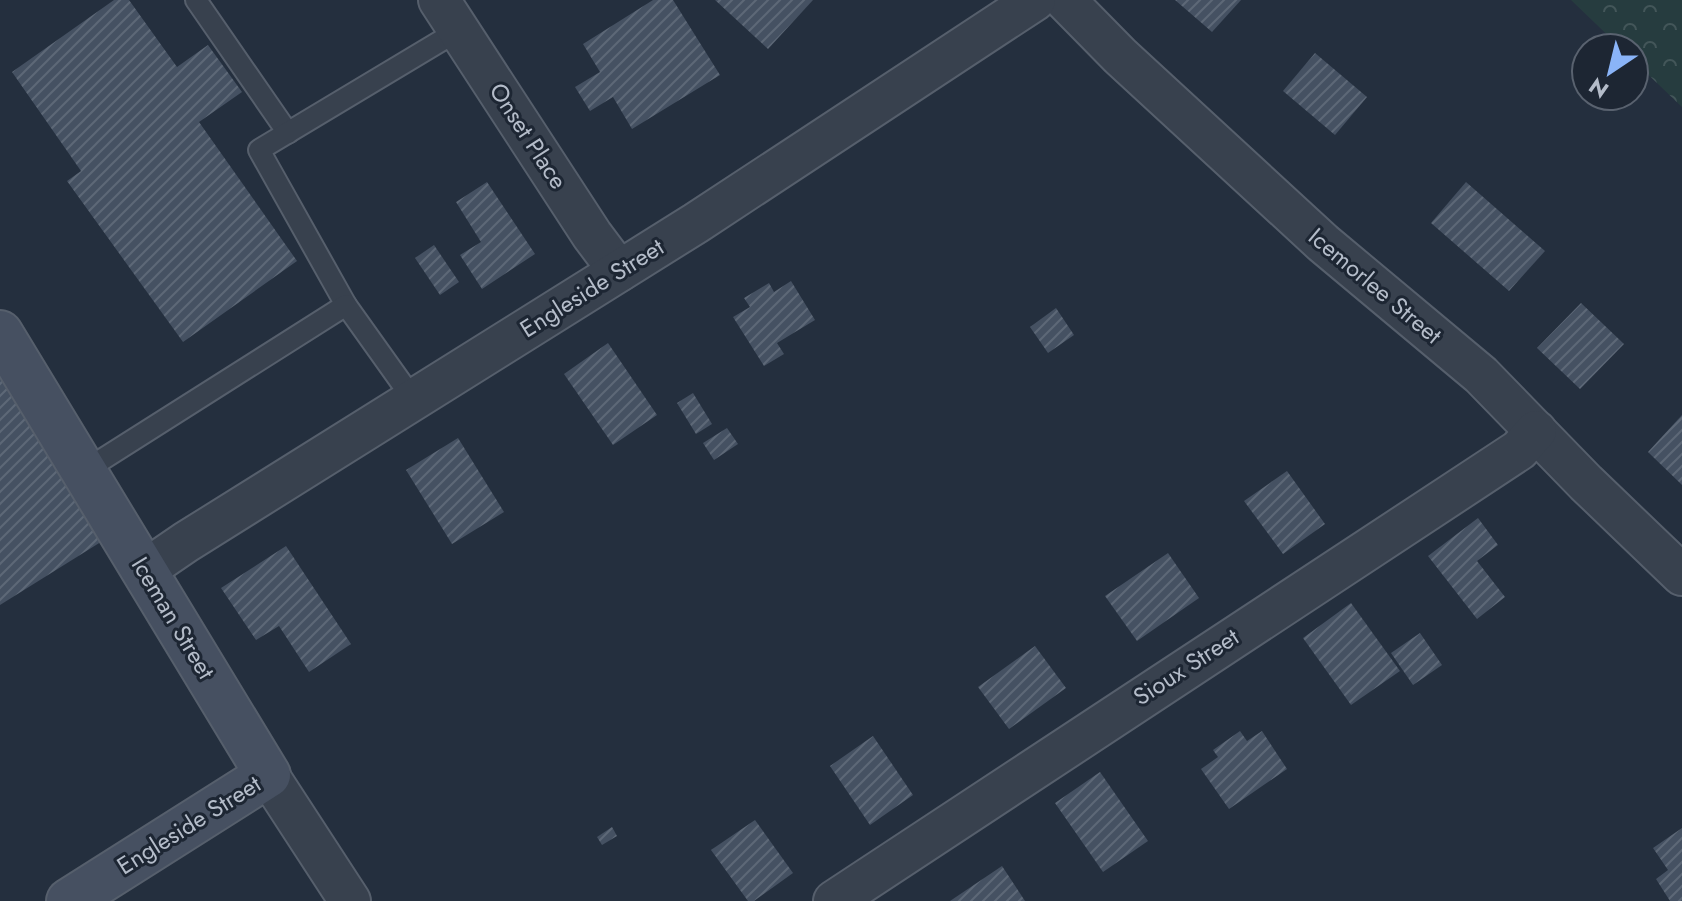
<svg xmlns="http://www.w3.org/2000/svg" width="1682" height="901" font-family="Jost,sans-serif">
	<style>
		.forest { fill: url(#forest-crowns) }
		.building { fill: url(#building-hatch) }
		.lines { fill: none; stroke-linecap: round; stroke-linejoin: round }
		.service-casing { stroke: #565f6c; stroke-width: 24 }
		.minor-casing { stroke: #565f6c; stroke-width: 44 }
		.secondary-casing { stroke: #565f6c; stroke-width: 48 }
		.service { stroke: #38414e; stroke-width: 20 }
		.minor { stroke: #38414e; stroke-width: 40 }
		.secondary { stroke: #465061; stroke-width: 44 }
		.labels { text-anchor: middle; stroke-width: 6; stroke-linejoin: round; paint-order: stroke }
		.street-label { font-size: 24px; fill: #b4bcc9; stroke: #1d2633 }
	</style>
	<defs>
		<pattern id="forest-crowns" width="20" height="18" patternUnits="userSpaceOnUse" patternTransform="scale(2)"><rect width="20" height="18" fill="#263c3f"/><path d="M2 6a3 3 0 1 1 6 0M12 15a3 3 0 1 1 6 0" fill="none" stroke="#435659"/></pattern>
		<pattern id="building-hatch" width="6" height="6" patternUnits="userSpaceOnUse" patternTransform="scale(2)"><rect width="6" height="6" fill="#455162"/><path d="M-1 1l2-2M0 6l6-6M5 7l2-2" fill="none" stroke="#5d6877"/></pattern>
	</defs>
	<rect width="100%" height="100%" fill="#242f3e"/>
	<path class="forest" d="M1571,0H1682V107L1634,61V48H1621Z"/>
	<g class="building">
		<path d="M114,0H129L177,67L208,45L242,92L199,122L297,261L183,342L67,181L81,171L12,72Z"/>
		<path d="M653,0H673L720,75L632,129L613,97L590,111L575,87L600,72L583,44Z"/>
		<path d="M715,0H813L768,49Z"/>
		<path d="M1175,0H1241L1212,32Z"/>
		<path d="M1315,53L1367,97L1335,135L1283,91Z"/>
		<path d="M487,182L535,254L482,289L460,255L481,242L456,202Z"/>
		<path d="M1466,182L1545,251L1509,291L1431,223Z"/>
		<path d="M434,245L459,282L440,295L415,258Z"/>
		<path d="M791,281L815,320L777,343L784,354L764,366L733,317L750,307L744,298L769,283L774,292Z"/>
		<path d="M1581,303L1624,344L1580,389L1537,348Z"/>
		<path d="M1056,308L1074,335L1048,353L1030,327Z"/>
		<path d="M608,343L657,415L613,445L564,374Z"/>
		<path d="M0,375L104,540L0,605Z"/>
		<path d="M693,393L712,424L696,434L677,403Z"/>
		<path d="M1682,415V485L1648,452Z"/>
		<path d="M727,428L738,444L714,460L703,443Z"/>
		<path d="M458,438L504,512L452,544L406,470Z"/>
		<path d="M1287,471L1325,524L1283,554L1244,501Z"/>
		<path d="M1478,518L1498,545L1477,561L1505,597L1477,619L1428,556Z"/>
		<path d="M286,546L351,644L309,672L279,626L256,640L221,588Z"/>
		<path d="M1168,553L1199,598L1137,641L1105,596Z"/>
		<path d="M1351,603L1400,671L1351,705L1303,638Z"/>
		<path d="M1420,633L1442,665L1413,685L1391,653Z"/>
		<path d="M1035,646L1066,688L1009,729L978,687Z"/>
		<path d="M1240,731L1247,741L1262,731L1287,769L1229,809L1201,769L1218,757L1213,750Z"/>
		<path d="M873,736L913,795L870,825L830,766Z"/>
		<path d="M1100,772L1148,841L1103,872L1055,803Z"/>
		<path d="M755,820L793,873L754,901H748L711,850Z"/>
		<path d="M612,827L617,836L602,845L597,837Z"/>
		<path d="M1682,828V901H1670L1656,879L1668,870L1653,848Z"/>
		<path d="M1002,866L1025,901H950Z"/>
	</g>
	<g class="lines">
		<defs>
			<g id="service">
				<path d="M196,0L288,133"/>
				<path d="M346,305L259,150L459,30"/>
				<path d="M84,471L346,305L413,399"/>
			</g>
			<g id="minor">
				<path d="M439,0L592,235L619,271"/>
				<path d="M1065,0L1120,56L1323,243L1481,375L1586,483L1682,575"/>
				<path d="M145,570L186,542L696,223L1035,0"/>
				<path d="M268,775L350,901"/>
				<path d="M834,901L1519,450L1536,431"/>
			</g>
			<path id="secondary" d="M0,333L268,775L69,901"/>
		</defs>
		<use href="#service" class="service-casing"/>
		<use href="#minor" class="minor-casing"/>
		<use href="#secondary" class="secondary-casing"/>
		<use href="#service" class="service"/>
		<use href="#minor" class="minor"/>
		<use href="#secondary" class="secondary"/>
	</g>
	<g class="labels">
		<g class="street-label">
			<text transform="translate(528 136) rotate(57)" y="8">Onset Place</text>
			<text transform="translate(1375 286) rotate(40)" y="8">Icemorlee Street</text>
			<text transform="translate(592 288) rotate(-32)" y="8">Engleside Street</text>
			<text transform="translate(173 618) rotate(59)" y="8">Iceman Street</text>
			<text transform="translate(1186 667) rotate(-33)" y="8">Sioux Street</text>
			<text transform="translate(189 825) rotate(-32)" y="8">Engleside Street</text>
		</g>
	</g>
	<g transform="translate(1610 72) rotate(215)"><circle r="38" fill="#1d2633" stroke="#59626f" stroke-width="2"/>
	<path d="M0-6L14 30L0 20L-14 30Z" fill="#8ab4f8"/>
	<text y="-12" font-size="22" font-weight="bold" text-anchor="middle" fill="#b4bcc9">N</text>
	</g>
</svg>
